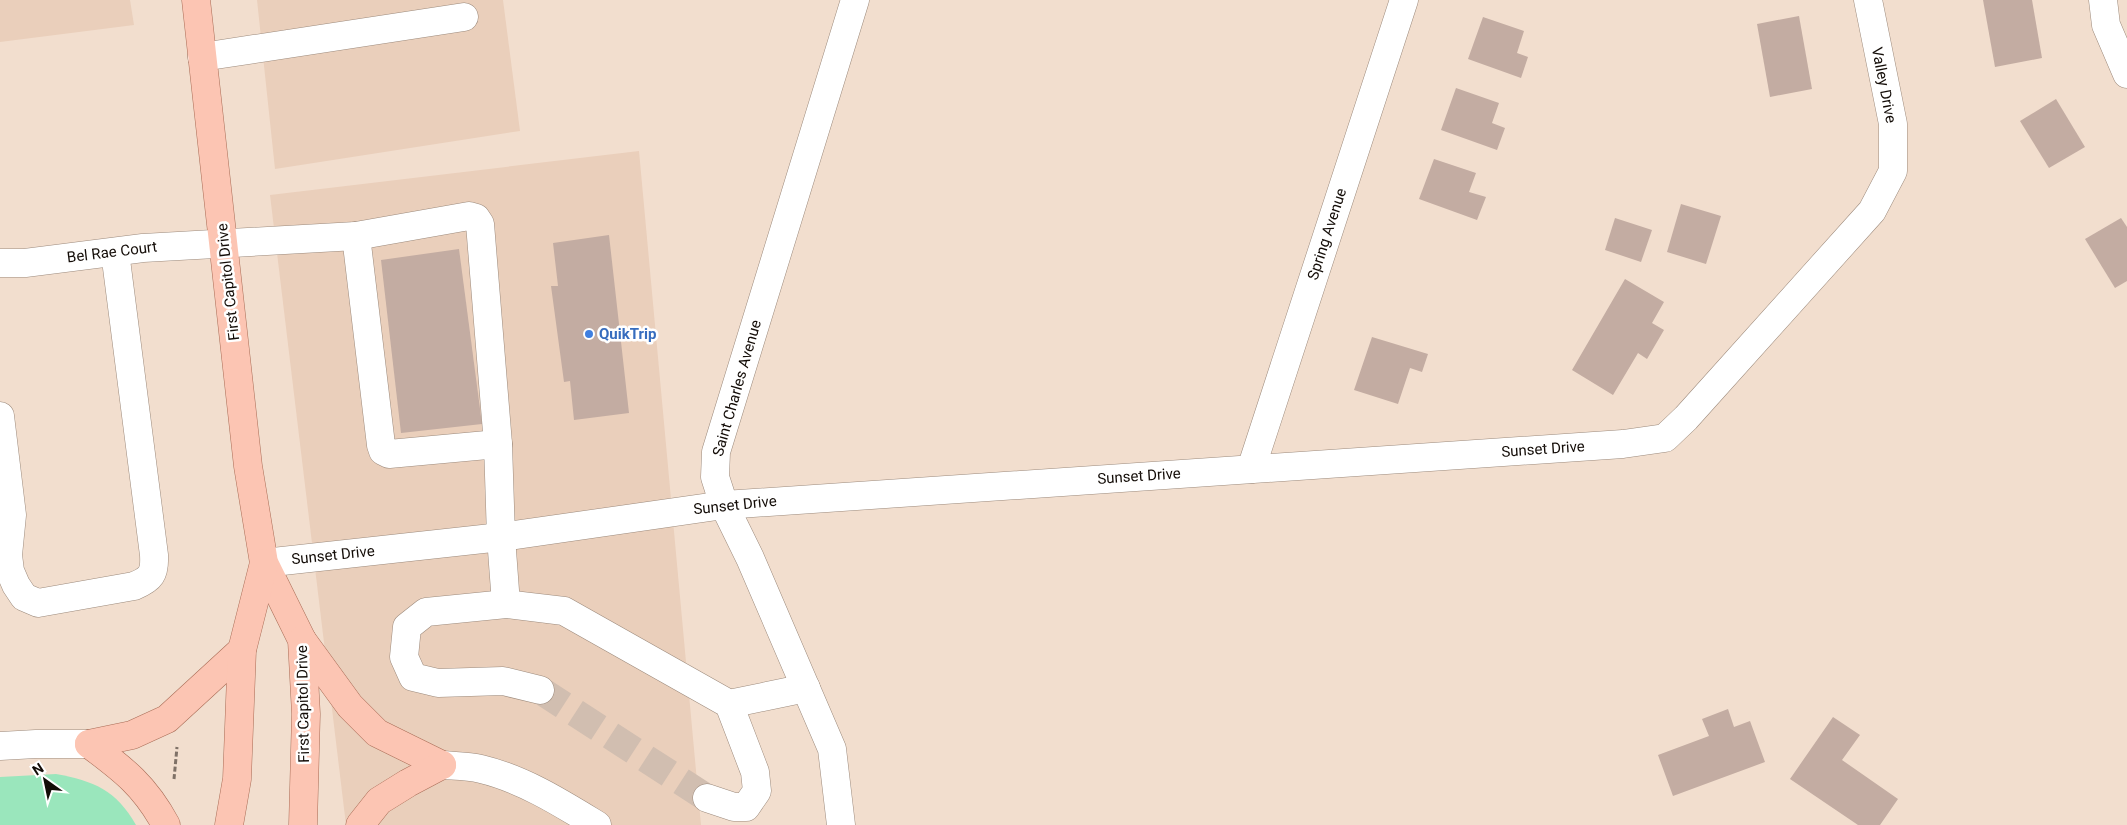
<svg xmlns="http://www.w3.org/2000/svg" width="2127" height="825" font-family="Roboto,sans-serif">
	<style>
		.built { fill: #eacfbb }
		.green { fill: #9ae6bc }
		.building { fill: #c3aca2 }
		.lines { fill: none; stroke-linecap: round; stroke-linejoin: round }
		.minor-tunnel { stroke: #d1beb0; stroke-width: 28; stroke-dasharray: 28 14; stroke-linecap: butt }
		.minor-casing { stroke: #9c8a7c; stroke-width: 29 }
		.major-casing { stroke: #a96c56; stroke-width: 29 }
		.path { stroke: #7f7167; stroke-width: 3; stroke-dasharray: 5 2.5; stroke-linecap: butt }
		.minor { stroke: #fff; stroke-width: 28 }
		.major { stroke: #fcc5b3; stroke-width: 28 }
		.shop-dot { fill: #3f7fe0; stroke: #fff; stroke-width: 2 }
		.labels { text-anchor: middle; stroke-width: 5; stroke-linejoin: round; paint-order: stroke }
		.street-label { font-size: 15px; fill: #130c07; stroke: #fff }
		.shop-label { font-size: 15px; font-weight: bold; fill: #366cbe; stroke: #fff; text-anchor: start }
	</style>
	<rect width="100%" height="100%" fill="#f2dece"/>
	<g class="built">
		<path d="M0,0H130L134,25L0,42Z"/>
		<path d="M257,0H503L520,131L275,169Z"/>
		<path d="M639,151L701,825H346L270,195Z"/>
	</g>
	<path class="green" d="M56,774C94,781 116,790 136,825H0V777Z"/>
	<g class="building">
		<path d="M1983,0H2032L2042,58L1995,67Z"/>
		<path d="M1799,16L1812,89L1770,97L1757,24Z"/>
		<path d="M1483,17L1524,31L1517,53L1528,57L1521,78L1468,59Z"/>
		<path d="M1456,88L1499,103L1492,123L1505,128L1497,150L1441,130Z"/>
		<path d="M2056,99L2085,147L2049,168L2020,121Z"/>
		<path d="M1434,159L1476,173L1469,192L1486,197L1477,220L1419,199Z"/>
		<path d="M1681,204L1721,216L1706,264L1667,252Z"/>
		<path d="M1615,218L1652,230L1641,262L1605,250Z"/>
		<path d="M2121,218L2127,227V281L2115,288L2085,239Z"/>
		<path d="M609,235L629,413L574,420L570,381L564,382L551,286H558L553,243Z"/>
		<path d="M459,249L482,424L401,433L381,260Z"/>
		<path d="M1625,279L1664,302L1652,323L1664,330L1647,359L1638,353L1613,395L1572,370Z"/>
		<path d="M1372,337L1428,354L1422,372L1410,368L1398,404L1354,390Z"/>
		<path d="M1728,709L1734,727L1750,721L1765,762L1673,796L1658,755L1709,736L1702,719Z"/>
		<path d="M1833,717L1860,735L1842,760L1898,799L1880,825H1858L1790,779Z"/>
	</g>
	<g class="lines">
		<path class="minor-tunnel" d="M540,690L707,798"/>
		<defs>
			<g id="minor">
				<path d="M2103,0L2106,25L2127,74"/>
				<path d="M202,57L464,17"/>
				<path d="M356,236L381,445L383,451L389,454L498,444"/>
				<path d="M0,263H25L143,248L356,236L469,216L476,218L480,224L498,444L501,537L506,604"/>
				<path d="M0,416L12,515L8,555L10,571L16,585L24,597L38,603L134,586C151,579 155,574 154,555L115,252"/>
				<path d="M1251,469L1404,0"/>
				<path d="M264,563L501,537L724,505L1623,444L1665,438L1686,418L1872,211L1893,171V124L1868,0"/>
				<path d="M540,690L503,681L438,683L413,677L404,657L407,627L426,612L506,604L564,611L729,704L755,772L757,791L746,807H734L707,798"/>
				<path d="M729,704L806,688"/>
				<path d="M0,746L36,744H89"/>
				<path d="M442,765C455,766 469,766 481,769C523,779 561,803 597,825"/>
				<path d="M841,825L832,749L750,558L724,505L715,477L716,452L855,0"/>
			</g>
			<g id="major">
				<path d="M196,0L248,466L264,563L302,640L306,714L303,825"/>
				<path d="M302,640L350,706L377,733L442,765"/>
				<path d="M89,744L132,735L167,719L242,650"/>
				<path d="M89,744C124,770 145,786 166,825"/>
				<path d="M229,825L237,779L242,650L264,563"/>
				<path d="M360,825L379,801L408,783L442,765"/>
			</g>
		</defs>
		<use href="#minor" class="minor-casing"/>
		<use href="#major" class="major-casing"/>
		<path class="path" d="M174,779L177,747"/>
		<use href="#minor" class="minor"/>
		<use href="#major" class="major"/>
	</g>
	<circle class="shop-dot" cx="589" cy="334" r="5"/>
	<g class="labels">
		<g class="street-label">
			<text transform="translate(1884 85) rotate(79)" y="5">Valley Drive</text>
			<text transform="translate(1327 234) rotate(-72)" y="5">Spring Avenue</text>
			<text transform="translate(112 252) rotate(-7)" y="5">Bel Rae Court</text>
			<text transform="translate(228 282) rotate(-96)" y="5">First Capitol Drive</text>
			<text transform="translate(737 388) rotate(-74)" y="5">Saint Charles Avenue</text>
			<text transform="translate(1543 449) rotate(-4)" y="5">Sunset Drive</text>
			<text transform="translate(1139 476) rotate(-4)" y="5">Sunset Drive</text>
			<text transform="translate(735 505) rotate(-6)" y="5">Sunset Drive</text>
			<text transform="translate(333 555) rotate(-6)" y="5">Sunset Drive</text>
			<text transform="translate(303 704) rotate(-91)" y="5">First Capitol Drive</text>
		</g>
		<g class="shop-label">
			<text x="599" y="339">QuikTrip</text>
		</g>
	</g>
	<g transform="translate(45 780) rotate(327)" stroke="#ffffff" stroke-width="4" paint-order="stroke">
	<path d="M0-4L9 19L0 12L-9 19Z" fill="#130c07"/>
	<text y="-8" font-size="14" font-weight="bold" text-anchor="middle" fill="#130c07">N</text>
	</g>
</svg>
